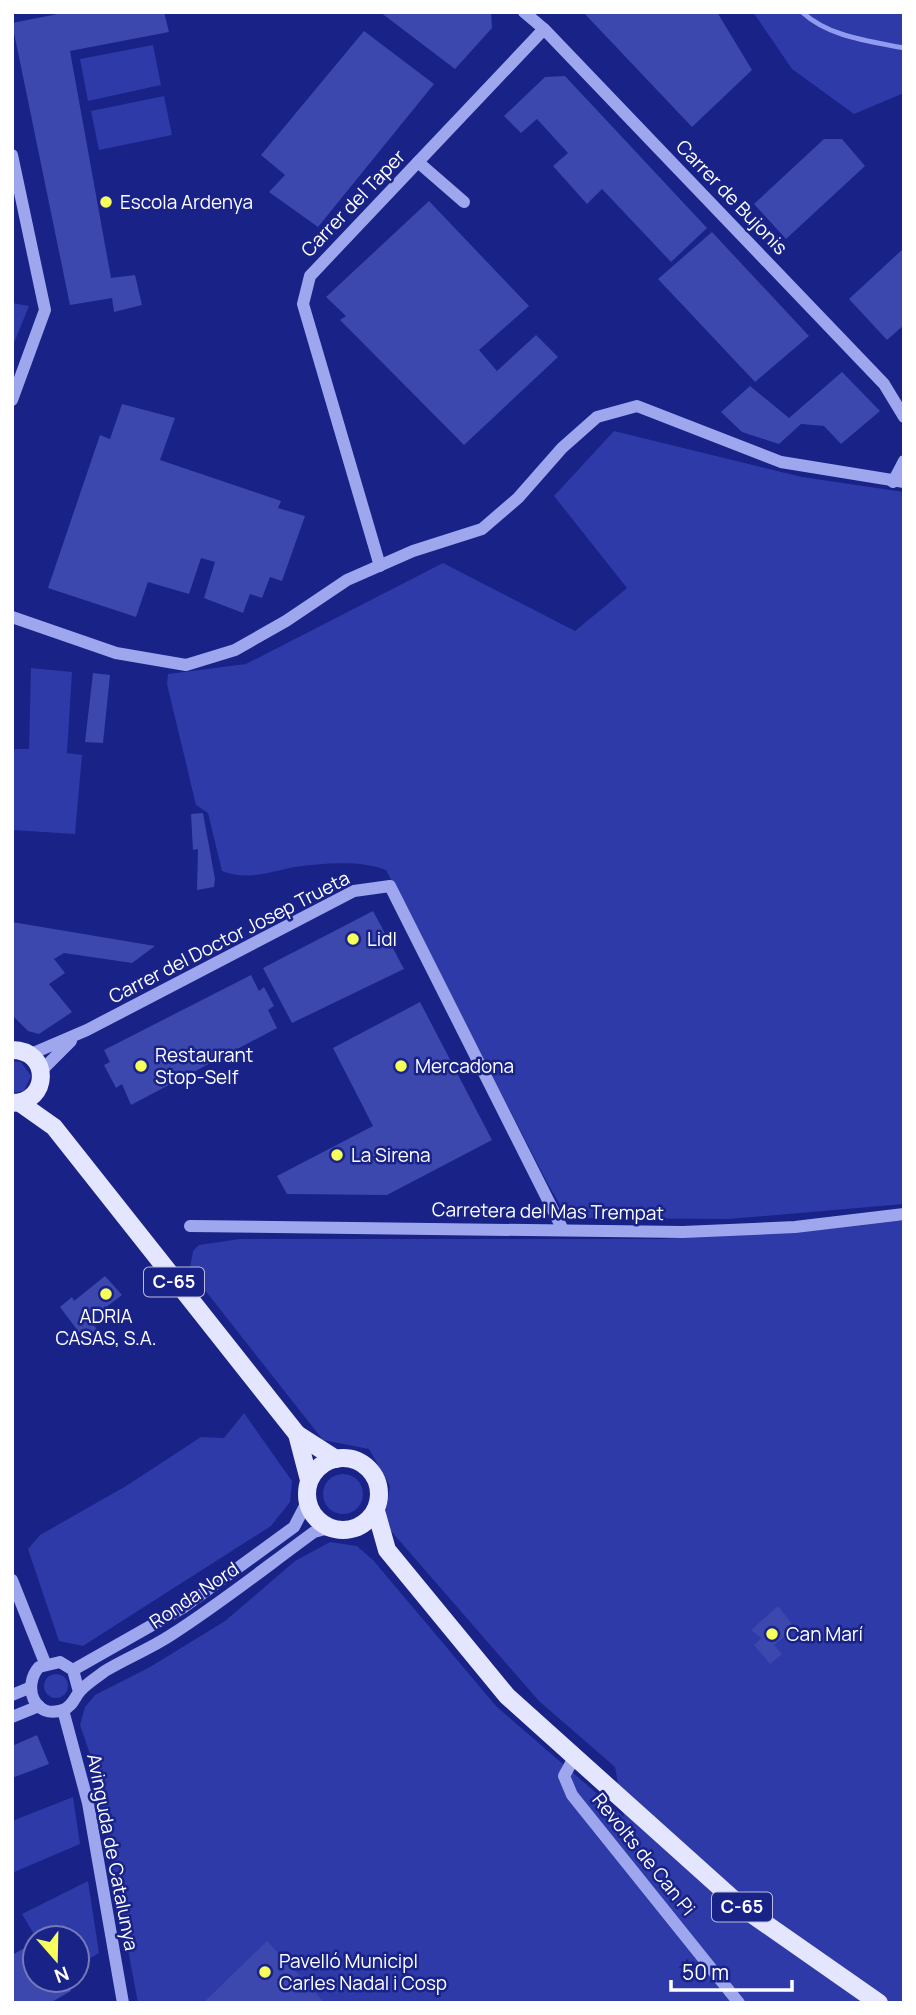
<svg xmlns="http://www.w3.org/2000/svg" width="916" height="2015" font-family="Manrope,sans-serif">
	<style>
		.green { fill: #2d3aa7 }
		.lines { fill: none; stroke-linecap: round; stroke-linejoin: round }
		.stream { stroke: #919cf0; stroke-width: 5 }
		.building { fill: #3c48ae }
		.minor { stroke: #9ea7ed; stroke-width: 12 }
		.major { stroke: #e4e6ff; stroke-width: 18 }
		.poi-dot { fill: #f7ff5a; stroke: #182287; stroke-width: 2.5 }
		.labels { text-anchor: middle; stroke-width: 5; stroke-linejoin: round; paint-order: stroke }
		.shield { fill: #182287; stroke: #babddb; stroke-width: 2 }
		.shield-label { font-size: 18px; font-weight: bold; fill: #fff }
		.street-label { font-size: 19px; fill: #fff; stroke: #182287 }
		.poi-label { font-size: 19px; fill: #fff; stroke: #182287; text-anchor: start }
	</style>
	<rect width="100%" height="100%" fill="#182287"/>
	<g class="green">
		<path d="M753,12H904V93L854,114L792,69Z"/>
		<path d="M153,45L161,85L88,101L80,59Z"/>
		<path d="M164,96L172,135L99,150L91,111Z"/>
		<path d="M12,303L29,306L12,348Z"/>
		<path d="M614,431L802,477L904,492V1204L729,1219L578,1218L561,1206L549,1186L386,870C360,860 324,863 295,867C269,872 247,881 222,871L208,813L196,805L167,684L168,674L246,664L443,563L575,631L627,588L554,496Z"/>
		<path d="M31,668L72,672L67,753L82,755L75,834L12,830V749H29Z"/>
		<path d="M12,1061L21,1062L31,1076L24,1091L12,1093Z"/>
		<path d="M904,1220V2003H138L93,1763L80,1725L85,1707L95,1695L150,1667L225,1621L295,1561L330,1542L357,1546L373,1560L496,1706L624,1817L615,1767L539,1701L384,1523L390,1486L369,1449L323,1440L197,1280L190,1268L193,1251L199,1245L240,1239H662Z"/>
		<path d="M244,1413L292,1481L290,1502L271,1526L83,1646L59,1641L28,1549L40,1535L126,1486L201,1437L224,1438Z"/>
		<circle cx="343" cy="1494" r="20"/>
		<circle cx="56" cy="1686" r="12"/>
		<path d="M73,1797L80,1844L12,1873V1821Z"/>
		<path d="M88,1881L99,1953L84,1962L77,1950V1938H71L64,1926L43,1937L41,1933L35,1936L22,1914Z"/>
	</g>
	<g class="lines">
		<path class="stream" d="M802,12C829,37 869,41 904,48"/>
	</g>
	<g class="building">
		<path d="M68,12H164L169,32L70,51L111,278L135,275L142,305L114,312L112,298L70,305L12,23Z"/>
		<path d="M380,12H491L492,28L455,69Z"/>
		<path d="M583,12H717L752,70L692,127Z"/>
		<path d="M364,31L434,84L318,227L269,192L285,175L261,155Z"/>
		<path d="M565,76L707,228L671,262L602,189L587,204L553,166L568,153L537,119L521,133L504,116L545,77Z"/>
		<path d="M824,139H842L865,166L786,239L754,204Z"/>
		<path d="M429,201L529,306L479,350L497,371L536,335L558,357L464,445L340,320L346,316L326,297Z"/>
		<path d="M712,232L809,336L755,382L658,279Z"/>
		<path d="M904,248V325L887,340L849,299Z"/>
		<path d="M842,372L880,411L841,444L824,426L801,424L779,444L742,432L721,412L750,386L789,418Z"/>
		<path d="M122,404L175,418L160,460L281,501L278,508L305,516L282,581L270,577L262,598L250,594L243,613L204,598L215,562L201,558L189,594L148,582L136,617L48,588L100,435L110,439Z"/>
		<path d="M93,673L110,675L103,743L85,742Z"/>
		<path d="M203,813L215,879L214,887L197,890L198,849L193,850L191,814Z"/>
		<path d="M373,911L404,969L292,1023L263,968Z"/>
		<path d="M12,922L155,946L132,963L64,953L54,959L65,973L49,984L72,1012L39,1034L28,1031L12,1015Z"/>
		<path d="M251,975L259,991L264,987L274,1006L268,1010L277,1028L131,1105L122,1084L116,1088L104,1065L110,1062L104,1050Z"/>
		<path d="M420,1002L492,1140L387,1195L287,1194L277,1176L373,1126L333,1048Z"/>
		<path d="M105,1276L122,1295L89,1320L97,1329L84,1339L60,1307L72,1297L74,1301Z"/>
		<path d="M778,1606L795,1628L774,1645L782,1654L770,1664L754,1645L761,1638L751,1630Z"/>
		<path d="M37,1735L49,1764L12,1778V1746Z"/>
		<path d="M64,1925L71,1938H42Z"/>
		<path d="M267,1941L325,2003H203Z"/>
		<path d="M35,1942V1980H65L71,1991L50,2003H12V1955Z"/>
	</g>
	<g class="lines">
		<g class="minor">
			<path d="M524,12L544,29L884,384L904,417"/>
			<path d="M12,155L45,310L12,400"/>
			<path d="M418,162L464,202"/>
			<path d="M893,482L904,461"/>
			<path d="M380,566L303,304L310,276L544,29"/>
			<path d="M12,617L116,653L186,665L235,650L286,621L347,580L413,551L482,529L518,498L562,448L597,417L637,406L781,462L904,482"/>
			<path d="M31,1054L87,1030L354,891L390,886L563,1230"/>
			<path d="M42,1070L71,1041"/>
			<path d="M190,1226L683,1232L795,1227L904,1214"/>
			<path d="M12,1580L45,1663"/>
			<path d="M73,1670L184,1607L294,1527L307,1502"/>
			<path d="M79,1692L73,1670L60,1662L39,1667C22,1686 34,1720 63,1710C73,1706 74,1698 80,1691C86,1684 97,1677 105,1671C126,1658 150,1649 171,1635C221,1603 266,1567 314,1532L329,1528"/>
			<path d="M12,1695L29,1688"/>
			<path d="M63,1710L88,1803L123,2003"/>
			<path d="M12,1717L39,1706"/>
			<path d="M575,1756L564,1776L572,1795L739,2003"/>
		</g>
		<g class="major">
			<path d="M12,1050C51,1050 50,1103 12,1103"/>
			<path d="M20,1103L54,1127L297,1434L309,1480"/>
			<path d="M297,1434L336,1459"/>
			<circle cx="343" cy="1494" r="36"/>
			<path d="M376,1511L387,1550L507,1696L743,1908L879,2003"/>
		</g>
	</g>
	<g class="poi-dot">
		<circle cx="106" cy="202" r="7"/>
		<circle cx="353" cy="939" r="7"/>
		<circle cx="141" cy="1066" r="7"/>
		<circle cx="401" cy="1066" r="7"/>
		<circle cx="337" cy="1155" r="7"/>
		<circle cx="106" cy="1294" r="7"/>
		<circle cx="772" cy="1634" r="7"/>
		<circle cx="265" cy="1972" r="7"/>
	</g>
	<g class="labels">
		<g class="shield">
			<rect x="144" y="1267.5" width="60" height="29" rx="5"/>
			<rect x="712" y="1892.5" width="60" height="29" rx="5"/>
		</g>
		<g class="shield-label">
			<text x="174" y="1288">C-65</text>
			<text x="742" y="1913">C-65</text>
		</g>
		<g class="street-label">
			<text transform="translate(732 197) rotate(46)" y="7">Carrer de Bujonis</text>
			<text transform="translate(353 203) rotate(-46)" y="7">Carrer del Taper</text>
			<text transform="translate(229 937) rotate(-27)" y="7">Carrer del Doctor Josep Trueta</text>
			<text transform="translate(548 1211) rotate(1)" y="7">Carretera del Mas Trempat</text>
			<text transform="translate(194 1595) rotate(-34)" y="7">Ronda Nord</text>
			<text transform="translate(113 1852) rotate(79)" y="7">Avinguda de Catalunya</text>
			<text transform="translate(644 1854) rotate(51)" y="7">Revolts de Can Pi</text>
		</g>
		<g class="poi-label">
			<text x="120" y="209">Escola Ardenya</text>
			<text x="367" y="946">Lidl</text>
			<text x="155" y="1062">Restaurant<tspan x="155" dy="22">Stop-Self</tspan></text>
			<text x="415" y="1073">Mercadona</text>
			<text x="351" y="1162">La Sirena</text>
			<text x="106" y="1323" text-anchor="middle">ADRIA<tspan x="106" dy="22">CASAS, S.A.</tspan></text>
			<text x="786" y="1641">Can Marí</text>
			<text x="279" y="1968">Pavelló Municipl<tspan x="279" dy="22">Carles Nadal i Cosp</tspan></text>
		</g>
	</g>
	<rect width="916" height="2015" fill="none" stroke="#ffffff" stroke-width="28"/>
	<g transform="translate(56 1959) rotate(160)"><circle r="33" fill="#182287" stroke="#747ab7" stroke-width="2"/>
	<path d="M0-5L12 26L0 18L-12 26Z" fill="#f7ff5a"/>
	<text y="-10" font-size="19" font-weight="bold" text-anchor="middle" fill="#ffffff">N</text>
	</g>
	<path d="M671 1980v10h121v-10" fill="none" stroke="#ffffff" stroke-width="3.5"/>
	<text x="682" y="1980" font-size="21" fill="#ffffff" stroke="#182287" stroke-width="5" paint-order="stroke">50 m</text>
</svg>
